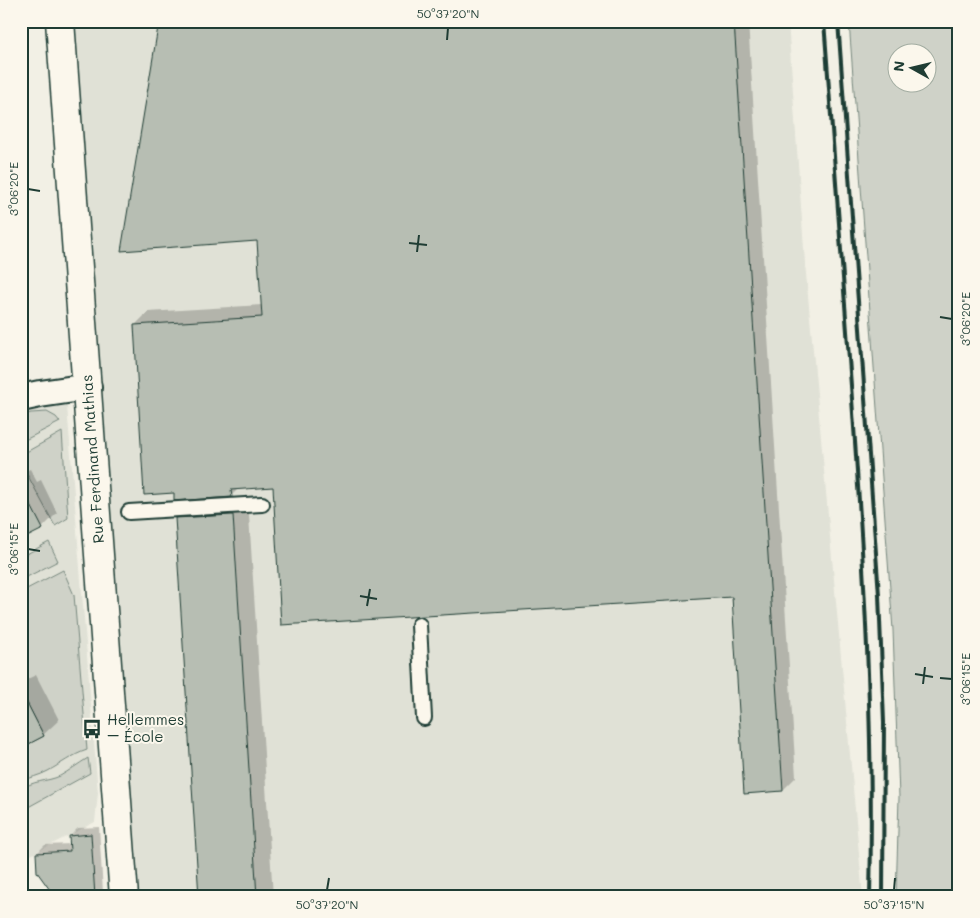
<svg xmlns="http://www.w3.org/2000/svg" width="980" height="918" font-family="Mali,sans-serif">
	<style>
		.built { fill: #e0e1d6 }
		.green { fill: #cfd2c8; stroke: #77887e; fill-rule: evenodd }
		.shadow { fill: #0003 }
		.building { fill: #b7beb3; stroke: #1f3d34 }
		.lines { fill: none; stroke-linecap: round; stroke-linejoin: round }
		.service-casing { stroke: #1f3d34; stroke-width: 18 }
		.minor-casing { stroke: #1f3d34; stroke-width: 30 }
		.tertiary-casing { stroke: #1f3d34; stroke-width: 31 }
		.service { stroke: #fbf7ec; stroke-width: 14 }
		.minor { stroke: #fbf7ec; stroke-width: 26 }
		.tertiary { stroke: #fbf7ec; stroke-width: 28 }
		.rail { stroke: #1f3d34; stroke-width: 4 }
		.ticks { fill: none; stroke: #1f3d34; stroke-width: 2 }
		.labels { text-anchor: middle; stroke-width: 4; stroke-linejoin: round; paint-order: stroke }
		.street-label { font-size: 15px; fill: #1f3d34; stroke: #fbf7ec }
		.poi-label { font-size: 15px; fill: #1f3d34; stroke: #fbf7ec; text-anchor: start }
		.neatline { fill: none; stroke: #1f3d34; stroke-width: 2 }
		.ticks-label { font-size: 12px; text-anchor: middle; fill: #1f3d34 }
	</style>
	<rect width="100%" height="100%" fill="#f2f0e5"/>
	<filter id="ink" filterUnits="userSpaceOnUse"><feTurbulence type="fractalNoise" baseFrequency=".02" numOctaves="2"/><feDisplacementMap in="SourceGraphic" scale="10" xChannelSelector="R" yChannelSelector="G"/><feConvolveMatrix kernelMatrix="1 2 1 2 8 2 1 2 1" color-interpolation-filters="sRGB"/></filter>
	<g filter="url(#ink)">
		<g class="built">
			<path d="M70,21H788L805,263L863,897H137Z"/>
			<path d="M67,406L98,793L95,822L21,860V411L37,407Z"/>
		</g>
		<g class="green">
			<path d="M849,21H959V897H896L899,797L893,630ZM928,52V82H898V52Z"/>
			<path d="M47,412L56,417L60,422L21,442V416L31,413Z"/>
			<path d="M62,432L68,518L55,526L21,463V455Z"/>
			<path d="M49,542L58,561L21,580V557Z"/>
			<path d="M63,570L74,595L87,750C72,755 61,764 48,771C39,776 30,777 21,782V748L44,736L21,691V592Z"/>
			<path d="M88,758L90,773L21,811V790C32,780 47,782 60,776C69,771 78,764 88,758Z"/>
		</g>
		<g class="shadow">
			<path d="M21,21H28L21,27Z"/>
			<path d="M160,21H748L796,777L783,790L733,595L274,486L239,488L231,496L135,325L148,312L262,305L258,240Z"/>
			<path d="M30,469L37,482L41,480L57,513L42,528L21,539V473Z"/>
			<path d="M248,499L273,897H200L177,518L192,503Z"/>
			<path d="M36,675L59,720L43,735L21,747V682Z"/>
			<path d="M99,827L103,892L98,897H56L37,853L45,845L71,844L70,836L78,828Z"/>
		</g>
		<g class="building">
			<path d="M159,21H734L783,791L744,794L732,597L281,625L273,487L231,490L232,497L174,501V493L144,495L134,325L262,317L257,241L121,251Z"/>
			<path d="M21,486L43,529L21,540Z"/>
			<path d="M233,515L257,897H199L175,518Z"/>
			<path d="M21,691L44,736L21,748Z"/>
			<path d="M91,834L95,897H55L37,872L36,853L70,851L69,836Z"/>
		</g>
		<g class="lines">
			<defs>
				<g id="service">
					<path d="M129,512L262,504"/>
					<path d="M419,625L424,718"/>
				</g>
				<path id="minor" d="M21,398L40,394L88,387"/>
				<path id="tertiary" d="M60,21L124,897"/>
			</defs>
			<use href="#service" class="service-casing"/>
			<use href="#minor" class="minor-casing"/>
			<use href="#tertiary" class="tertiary-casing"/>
			<use href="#service" class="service"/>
			<use href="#minor" class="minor"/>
			<use href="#tertiary" class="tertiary"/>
			<g class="rail">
				<path d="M824,21C834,147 843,273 852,399C864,565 874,730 870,897"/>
				<path d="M838,21L879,595L884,722L883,897"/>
			</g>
		</g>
	</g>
	<path class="ticks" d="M447,40L448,28M28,189L40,191M409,243L427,245M417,252L419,235M940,317L952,319M28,549L40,551M360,596L377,599M367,606L370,589M915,674L933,677M940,678L952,679M923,684L925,667M327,890L329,878M894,890L895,878"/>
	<defs>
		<symbol id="bus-bare" viewBox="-9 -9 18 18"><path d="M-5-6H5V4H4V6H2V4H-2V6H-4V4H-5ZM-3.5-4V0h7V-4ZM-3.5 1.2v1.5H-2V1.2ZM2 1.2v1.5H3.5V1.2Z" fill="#1f3d34" stroke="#fbf7ec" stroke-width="2.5" paint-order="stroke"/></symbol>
	</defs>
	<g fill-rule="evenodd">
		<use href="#bus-bare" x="78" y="715" width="28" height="28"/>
	</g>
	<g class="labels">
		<g class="street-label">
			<text transform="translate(93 459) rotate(-94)" y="5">Rue Ferdinand Mathias</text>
		</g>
		<g class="poi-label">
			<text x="107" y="725">Hellemmes<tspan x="107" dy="17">– École</tspan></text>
		</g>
	</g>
	<rect width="980" height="918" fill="none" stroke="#fbf7ec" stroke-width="55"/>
	<g transform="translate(912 68) rotate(278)"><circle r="24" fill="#fbf7ec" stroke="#a3ada2"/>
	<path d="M0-4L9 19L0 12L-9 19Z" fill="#1f3d34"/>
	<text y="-8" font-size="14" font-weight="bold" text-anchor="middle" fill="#1f3d34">N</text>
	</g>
	<rect x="28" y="28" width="924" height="862" class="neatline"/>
	<g class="ticks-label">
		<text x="448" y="18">50°37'20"N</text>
		<text transform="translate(14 189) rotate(-90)" y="4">3°06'20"E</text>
		<text transform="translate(966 319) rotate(-90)" y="4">3°06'20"E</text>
		<text transform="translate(14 549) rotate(-90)" y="4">3°06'15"E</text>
		<text transform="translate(966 679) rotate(-90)" y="4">3°06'15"E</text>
		<text x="327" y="909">50°37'20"N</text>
		<text x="894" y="909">50°37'15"N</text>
	</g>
</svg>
